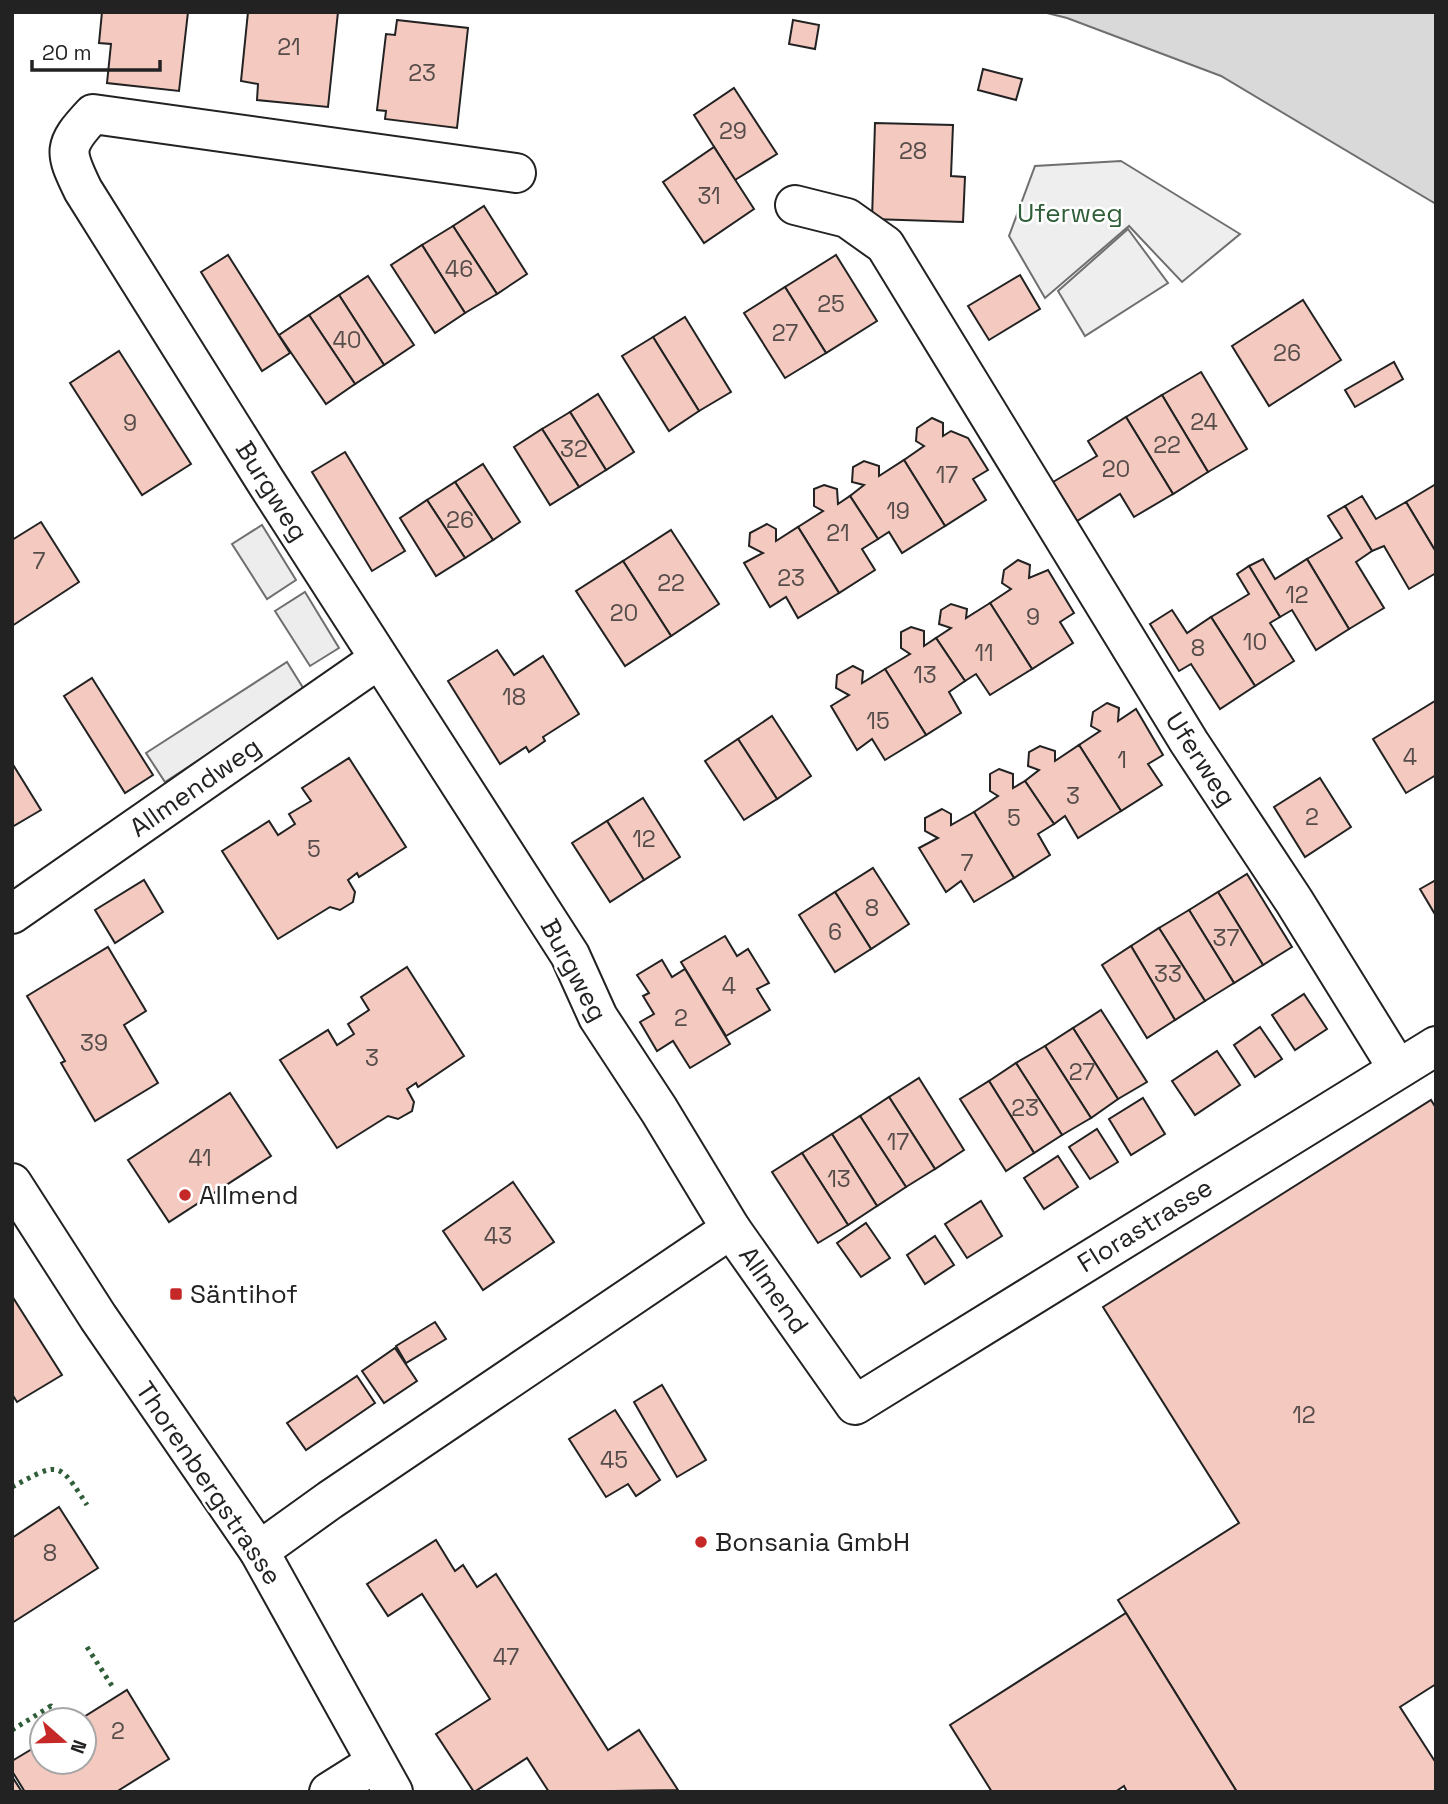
<svg xmlns="http://www.w3.org/2000/svg" width="1448" height="1804" font-family="'Space Grotesk',sans-serif">
	<style>
		.green { fill: #eee; stroke: #6f6f6f; stroke-width: 2 }
		.parking { fill: #ededed; stroke: #6f6f6f; stroke-width: 2 }
		.water { fill: #d9d9d9; stroke: #6f6f6f; stroke-width: 2 }
		.building { fill: #f3c9c0; stroke: #222; stroke-width: 2 }
		.lines { fill: none; stroke-linecap: round; stroke-linejoin: round }
		.minor-casing { stroke: #222; stroke-width: 42 }
		.primary-casing { stroke: #222; stroke-width: 42 }
		.minor { stroke: #fff; stroke-width: 38 }
		.primary { stroke: #fff; stroke-width: 38 }
		.hedge { stroke: #2f5e38; stroke-width: 5; stroke-dasharray: 3.5 5; stroke-linecap: butt }
		.poi-dot { fill: #c62828; stroke: #fff; stroke-width: 2.5 }
		.labels { text-anchor: middle; stroke-width: 5; stroke-linejoin: round; paint-order: stroke }
		.number-label { font-size: 23px; fill: #564c4a }
		.park-label { font-size: 26px; fill: #2f5e38; stroke: #fff }
		.street-label { font-size: 26px; fill: #222; stroke: #fff }
		.poi-label { font-size: 26px; fill: #222; stroke: #fff; text-anchor: start }
	</style>
	<rect width="100%" height="100%" fill="#fff"/>
	<g class="green">
		<path d="M1121,161L1240,234L1182,282L1129,226L1045,298L1009,236L1035,166Z"/>
		<path d="M1128,229L1168,283L1085,336L1058,291Z"/>
	</g>
	<g class="parking">
		<path d="M262,525L296,580L267,599L232,544Z"/>
		<path d="M305,592L339,648L310,666L275,611Z"/>
		<path d="M287,662L305,691L165,782L146,753Z"/>
	</g>
	<path class="water" d="M1043,12H1436V204L1221,76L1067,18Z"/>
	<g class="building">
		<path d="M102,12H188L179,91L107,83L111,44L99,43Z"/>
		<path d="M248,12H338L328,107L257,100L258,84L241,81Z"/>
		<path d="M397,20L468,28L457,128L385,119L386,111L377,110L386,34L395,35Z"/>
		<path d="M793,20L819,25L815,49L789,44Z"/>
		<path d="M983,69L1022,79L1016,100L978,90Z"/>
		<path d="M734,88L777,154L735,180L694,115Z"/>
		<path d="M875,123L953,125L951,176L965,177L963,222L872,219Z"/>
		<path d="M714,147L754,209L704,243L663,182Z"/>
		<path d="M484,206L527,274L497,294L453,226Z"/>
		<path d="M453,226L497,294L465,313L422,245Z"/>
		<path d="M422,245L465,313L435,333L391,265Z"/>
		<path d="M228,255L290,353L262,371L201,272Z"/>
		<path d="M836,255L877,321L826,353L785,287Z"/>
		<path d="M1020,275L1040,309L989,340L968,306Z"/>
		<path d="M368,276L414,345L384,365L339,295Z"/>
		<path d="M785,287L826,353L785,378L744,313Z"/>
		<path d="M339,295L384,365L355,384L309,315Z"/>
		<path d="M1303,300L1341,360L1269,406L1232,346Z"/>
		<path d="M309,315L355,384L326,404L279,335Z"/>
		<path d="M685,317L731,392L699,411L653,337Z"/>
		<path d="M653,337L699,411L669,431L622,356Z"/>
		<path d="M119,351L191,464L142,495L70,383Z"/>
		<path d="M1394,362L1403,379L1355,407L1345,390Z"/>
		<path d="M1201,372L1247,449L1208,472L1162,395Z"/>
		<path d="M598,394L634,452L606,470L570,412Z"/>
		<path d="M1162,395L1208,472L1173,494L1126,417Z"/>
		<path d="M570,412L606,470L579,487L542,429Z"/>
		<path d="M1126,417L1173,494L1134,517L1120,494L1077,521L1053,482L1097,456L1088,441Z"/>
		<path d="M932,418L943,423V436L951,431L968,438L988,470L973,479L986,500L945,526L904,460L924,446L916,441L917,428Z"/>
		<path d="M542,429L579,487L550,505L514,447Z"/>
		<path d="M345,452L405,551L372,571L312,472Z"/>
		<path d="M904,460L945,526L902,553L889,532L878,539L850,496L864,485L852,482L853,467L864,461L879,466V476Z"/>
		<path d="M483,464L520,522L493,540L455,482Z"/>
		<path d="M455,482L493,540L465,558L427,500Z"/>
		<path d="M1436,484V552L1406,502Z"/>
		<path d="M824,485L837,489L838,504L850,496L878,539L862,549L875,570L839,593L798,527L823,511L814,506V489Z"/>
		<path d="M1362,496L1376,519L1406,502L1436,552V573L1409,589L1384,546L1372,551L1345,506Z"/>
		<path d="M427,500L465,558L436,576L400,518Z"/>
		<path d="M1345,506L1372,551L1356,562L1384,608L1349,629L1307,559L1342,538L1328,516Z"/>
		<path d="M41,522L79,582L12,626V540Z"/>
		<path d="M767,524L776,529V541L798,527L839,593L798,618L786,597L770,607L744,563L763,553L749,546L750,533Z"/>
		<path d="M671,530L719,604L671,636L623,561Z"/>
		<path d="M1263,559L1275,579L1307,559L1349,629L1316,650L1292,610L1280,617L1249,566Z"/>
		<path d="M1018,560L1030,565L1029,578L1048,570L1074,613L1060,622L1073,643L1032,669L990,603L1011,589L1002,583L1004,570Z"/>
		<path d="M623,561L671,636L625,666L576,591Z"/>
		<path d="M1249,566L1280,617L1270,623L1294,661L1255,686L1211,617L1249,594L1237,574Z"/>
		<path d="M990,603L1032,669L990,695L976,674L965,681L936,638L951,628L939,624L941,610L951,604L967,609L966,618Z"/>
		<path d="M1172,610L1187,633L1211,617L1255,686L1220,709L1191,664L1179,671L1150,624Z"/>
		<path d="M911,627L924,631V646L936,638L965,681L949,692L961,713L926,735L885,669L910,654L901,648V632Z"/>
		<path d="M497,650L514,675L543,656L579,714L543,737L545,741L529,752L526,747L500,764L448,681Z"/>
		<path d="M853,666L863,671L862,683L885,669L926,735L885,760L872,739L857,750L831,706L849,695L836,688L837,675Z"/>
		<path d="M92,678L153,775L125,793L64,696Z"/>
		<path d="M1435,701L1436,775L1406,793L1373,739Z"/>
		<path d="M1107,703L1119,708L1118,721L1136,709L1163,755L1148,764L1162,785L1121,811L1079,745L1100,731L1091,726L1093,712Z"/>
		<path d="M772,716L811,776L777,799L738,739Z"/>
		<path d="M738,739L777,799L744,820L705,761Z"/>
		<path d="M1079,745L1121,811L1078,838L1065,816L1054,824L1025,781L1039,770L1028,766L1029,752L1040,746L1055,751V761Z"/>
		<path d="M349,758L406,847L359,877L357,873L348,880L355,892L353,902L340,910L330,907L278,939L222,851L269,821L278,835L295,824L289,814L311,801L302,788Z"/>
		<path d="M12,763L41,810L12,827Z"/>
		<path d="M999,769L1013,774V788L1025,781L1054,824L1038,834L1050,855L1014,878L974,812L998,796L990,791V774Z"/>
		<path d="M1320,778L1351,827L1305,857L1274,807Z"/>
		<path d="M643,798L680,857L644,880L607,821Z"/>
		<path d="M942,809L951,814V825L974,812L1014,878L974,902L961,881L946,892L919,848L938,838L925,831V818Z"/>
		<path d="M607,821L644,880L610,902L572,843Z"/>
		<path d="M873,868L909,924L871,949L835,892Z"/>
		<path d="M1247,874L1292,947L1263,965L1218,892Z"/>
		<path d="M144,880L163,912L115,943L95,910Z"/>
		<path d="M1436,880V916L1420,889Z"/>
		<path d="M835,892L871,949L835,972L799,915Z"/>
		<path d="M1218,892L1263,965L1234,983L1189,910Z"/>
		<path d="M1189,910L1234,983L1205,1001L1159,928Z"/>
		<path d="M1159,928L1205,1001L1175,1020L1131,946Z"/>
		<path d="M725,936L737,956L748,949L769,983L757,989L770,1010L726,1036L681,962Z"/>
		<path d="M1131,946L1175,1020L1147,1038L1102,965Z"/>
		<path d="M108,947L146,1011L124,1025L158,1083L95,1121L61,1063L65,1061L27,996Z"/>
		<path d="M662,960L672,977L685,969L730,1044L690,1068L673,1041L657,1051L640,1022L654,1014L643,996L649,993L637,975Z"/>
		<path d="M407,967L464,1056L418,1087L416,1083L407,1089L414,1102L412,1111L398,1119L388,1116L337,1148L280,1060L328,1030L337,1045L354,1034L348,1024L369,1010L361,997Z"/>
		<path d="M1304,994L1327,1029L1295,1050L1272,1015Z"/>
		<path d="M1101,1010L1147,1082L1118,1099L1073,1028Z"/>
		<path d="M1260,1027L1282,1059L1255,1077L1234,1045Z"/>
		<path d="M1073,1028L1118,1099L1091,1118L1045,1046Z"/>
		<path d="M1045,1046L1091,1118L1062,1135L1016,1063Z"/>
		<path d="M1217,1051L1240,1085L1195,1115L1172,1081Z"/>
		<path d="M1016,1063L1062,1135L1034,1153L989,1081Z"/>
		<path d="M919,1078L964,1150L935,1169L889,1097Z"/>
		<path d="M989,1081L1034,1153L1006,1171L960,1099Z"/>
		<path d="M230,1093L271,1156L169,1222L128,1160Z"/>
		<path d="M889,1097L935,1169L906,1187L860,1116Z"/>
		<path d="M1143,1098L1165,1134L1131,1155L1109,1119Z"/>
		<path d="M1431,1100L1436,1108V1684L1400,1707L1436,1763V1792H1237L1118,1600L1239,1523L1103,1307Z"/>
		<path d="M860,1116L906,1187L877,1206L832,1134Z"/>
		<path d="M1097,1129L1118,1162L1090,1179L1069,1147Z"/>
		<path d="M832,1134L877,1206L848,1225L802,1153Z"/>
		<path d="M802,1153L848,1225L818,1243L772,1172Z"/>
		<path d="M1058,1156L1078,1187L1044,1209L1024,1178Z"/>
		<path d="M513,1182L554,1242L483,1290L443,1231Z"/>
		<path d="M981,1201L1002,1236L967,1258L945,1224Z"/>
		<path d="M866,1223L890,1258L861,1277L837,1243Z"/>
		<path d="M935,1236L954,1265L925,1284L907,1255Z"/>
		<path d="M12,1296L62,1375L17,1402L12,1394Z"/>
		<path d="M435,1322L446,1339L406,1363L396,1346Z"/>
		<path d="M395,1348L417,1381L384,1403L362,1371Z"/>
		<path d="M357,1376L375,1403L306,1450L287,1423Z"/>
		<path d="M662,1385L706,1460L677,1477L634,1402Z"/>
		<path d="M615,1410L660,1480L636,1496L628,1484L606,1497L569,1439Z"/>
		<path d="M59,1507L98,1568L12,1623V1538Z"/>
		<path d="M436,1540L455,1571L463,1565L477,1587L496,1574L608,1750L639,1730L678,1790L549,1792L527,1758L474,1792L436,1734L490,1699L422,1594L388,1616L367,1584Z"/>
		<path d="M1126,1613L1237,1792H1127L1124,1786L1115,1792H992L950,1725Z"/>
		<path d="M127,1690L169,1759L116,1792H25L12,1771V1761L42,1743V1762H84V1720H79Z"/>
		<path d="M12,1778H13L22,1792H12Z"/>
	</g>
	<g class="lines">
		<defs>
			<g id="minor">
				<path d="M516,173L93,114C63,146 64,151 83,190L266,482L570,955L598,1017L659,1110L731,1229L855,1405L1436,1046"/>
				<path d="M795,205L847,218L885,245L1189,742L1294,901L1398,1069"/>
				<path d="M12,914L379,659"/>
				<path d="M259,1551L330,1500L731,1229"/>
				<path d="M329,1792L375,1763"/>
			</g>
			<path id="primary" d="M12,1183L98,1317L259,1551L393,1792"/>
		</defs>
		<use href="#minor" class="minor-casing"/>
		<use href="#primary" class="primary-casing"/>
		<use href="#minor" class="minor"/>
		<use href="#primary" class="primary"/>
		<g class="hedge">
			<path d="M12,1487C59,1462 58,1460 87,1505"/>
			<path d="M87,1647L114,1689"/>
			<path d="M12,1730L51,1706L60,1720"/>
		</g>
	</g>
	<g class="poi-dot">
		<circle cx="185" cy="1195" r="7"/>
		<rect x="169" y="1287" width="14" height="14" rx="3.5"/>
		<circle cx="701" cy="1542" r="7"/>
	</g>
	<g class="labels">
		<g class="number-label">
			<text x="289" y="55">21</text>
			<text x="422" y="81">23</text>
			<text x="733" y="139">29</text>
			<text x="913" y="159">28</text>
			<text x="709" y="204">31</text>
			<text x="459" y="277">46</text>
			<text x="831" y="312">25</text>
			<text x="785" y="341">27</text>
			<text x="347" y="348">40</text>
			<text x="1287" y="361">26</text>
			<text x="1204" y="430">24</text>
			<text x="130" y="431">9</text>
			<text x="1167" y="453">22</text>
			<text x="574" y="457">32</text>
			<text x="1116" y="477">20</text>
			<text x="947" y="483">17</text>
			<text x="898" y="519">19</text>
			<text x="460" y="528">26</text>
			<text x="838" y="541">21</text>
			<text x="39" y="569">7</text>
			<text x="791" y="586">23</text>
			<text x="671" y="591">22</text>
			<text x="1297" y="603">12</text>
			<text x="624" y="621">20</text>
			<text x="1033" y="625">9</text>
			<text x="1255" y="650">10</text>
			<text x="1198" y="656">8</text>
			<text x="984" y="661">11</text>
			<text x="925" y="683">13</text>
			<text x="514" y="705">18</text>
			<text x="878" y="729">15</text>
			<text x="1410" y="765">4</text>
			<text x="1122" y="768">1</text>
			<text x="1073" y="804">3</text>
			<text x="1312" y="825">2</text>
			<text x="1014" y="826">5</text>
			<text x="644" y="847">12</text>
			<text x="314" y="857">5</text>
			<text x="967" y="871">7</text>
			<text x="872" y="916">8</text>
			<text x="835" y="940">6</text>
			<text x="1226" y="946">37</text>
			<text x="1168" y="982">33</text>
			<text x="729" y="994">4</text>
			<text x="681" y="1026">2</text>
			<text x="94" y="1051">39</text>
			<text x="372" y="1066">3</text>
			<text x="1082" y="1080">27</text>
			<text x="1025" y="1116">23</text>
			<text x="898" y="1150">17</text>
			<text x="200" y="1166">41</text>
			<text x="839" y="1187">13</text>
			<text x="498" y="1244">43</text>
			<text x="1304" y="1423">12</text>
			<text x="614" y="1468">45</text>
			<text x="50" y="1561">8</text>
			<text x="506" y="1665">47</text>
			<text x="118" y="1739">2</text>
		</g>
		<g class="park-label">
			<text x="1070" y="222">Uferweg</text>
		</g>
		<g class="street-label">
			<text transform="translate(272 491) rotate(58)" y="9">Burgweg</text>
			<text transform="translate(1201 759) rotate(57)" y="9">Uferweg</text>
			<text transform="translate(195 787) rotate(-35)" y="9">Allmendweg</text>
			<text transform="translate(574 970) rotate(62)" y="9">Burgweg</text>
			<text transform="translate(1145 1225) rotate(-32)" y="9">Florastrasse</text>
			<text transform="translate(774 1290) rotate(55)" y="9">Allmend</text>
			<text transform="translate(209 1483) rotate(56)" y="9">Thorenbergstrasse</text>
		</g>
		<g class="poi-label">
			<text x="199" y="1204">Allmend</text>
			<text x="190" y="1303">Säntihof</text>
			<text x="715" y="1551">Bonsania GmbH</text>
		</g>
	</g>
	<rect width="1448" height="1804" fill="none" stroke="#222222" stroke-width="28"/>
	<g transform="translate(63 1741) rotate(110)"><circle r="33" fill="#ffffff" stroke="#a7a7a7" stroke-width="2"/>
	<path d="M0-5L12 26L0 18L-12 26Z" fill="#c62828"/>
	<text y="-10" font-size="19" font-weight="bold" text-anchor="middle" fill="#222222">N</text>
	</g>
	<path d="M32 60v10h128v-10" fill="none" stroke="#222222" stroke-width="3.5"/>
	<text x="42" y="60" font-size="21" fill="#222222" stroke="#ffffff" stroke-width="5" paint-order="stroke">20 m</text>
</svg>
